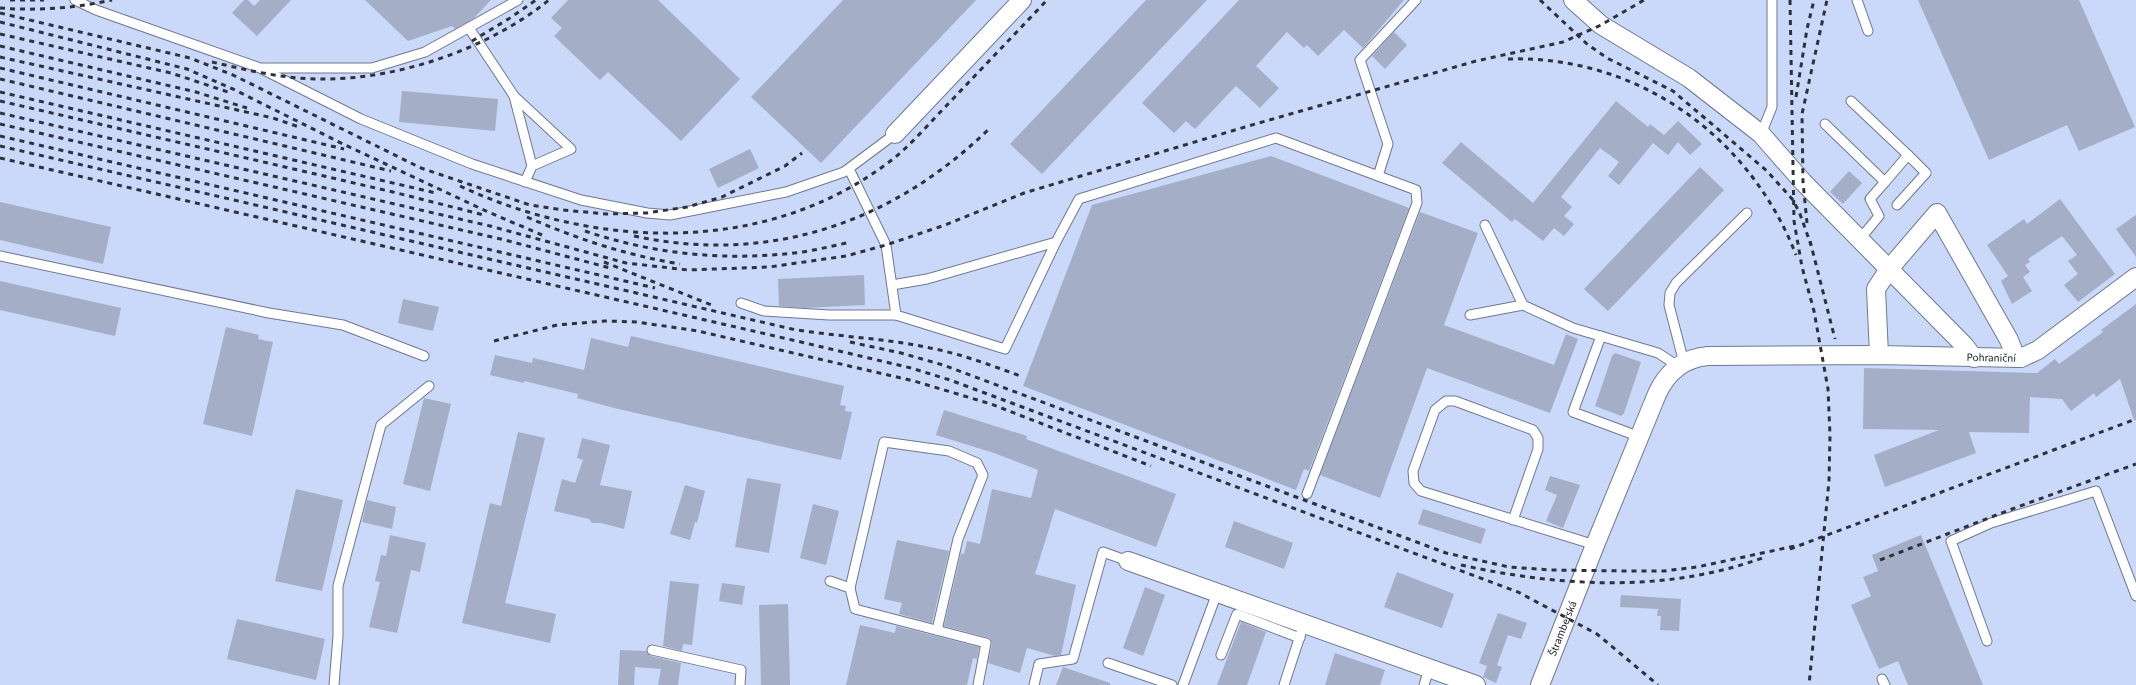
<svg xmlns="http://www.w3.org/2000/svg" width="2136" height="685" font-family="'Source Sans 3',sans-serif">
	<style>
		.built { fill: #cad8f9 }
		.building { fill: #a4afc7 }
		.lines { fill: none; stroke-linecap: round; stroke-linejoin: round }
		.lane-casing { stroke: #6f7990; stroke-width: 11 }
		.street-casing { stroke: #6f7990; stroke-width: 20 }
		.lane { stroke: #fff; stroke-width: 9 }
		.street { stroke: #fff; stroke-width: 18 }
		.rail { stroke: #2c313c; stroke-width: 3; stroke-dasharray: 5 5; stroke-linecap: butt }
		.labels { text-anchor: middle; stroke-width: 4; stroke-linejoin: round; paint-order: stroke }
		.street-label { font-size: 11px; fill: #151922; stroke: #ecf1fb }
	</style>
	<rect width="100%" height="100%" fill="#d8e4fe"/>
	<rect class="built" x="0" y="0" width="2136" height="685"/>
	<g class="building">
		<path d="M244,0H248L254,6L260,0H291L257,36L232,13Z"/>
		<path d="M365,0H491L474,18L455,29L452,26L408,41Z"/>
		<path d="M568,0H658L740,79L681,141L608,72L600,80L554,36L562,28L551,18Z"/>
		<path d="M843,0H976L821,163L751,97Z"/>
		<path d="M1146,0H1207L1042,174L1010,144Z"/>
		<path d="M1239,0H1404L1363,48L1344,30L1318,56L1307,45L1304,48L1287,32L1256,66L1279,88L1260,108L1236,86L1195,129L1186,121L1174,133L1142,103Z"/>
		<path d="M1918,0H2079L2135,127L2079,151L2067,125L1989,160Z"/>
		<path d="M1394,32L1407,45L1385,69L1372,56Z"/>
		<path d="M402,91L498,99L495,131L399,122Z"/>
		<path d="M1616,101L1648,127L1650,124L1664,135L1678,121L1702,144L1690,155L1678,142L1668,155L1653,143L1619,185L1608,176L1619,162L1600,148L1561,197L1572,207L1564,216L1574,224L1564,236L1554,228L1543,241L1515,219L1512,222L1442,163L1461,142L1533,203Z"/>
		<path d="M750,149L759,168L718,188L709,169Z"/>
		<path d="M1271,156L1409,208L1309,471L1304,469L1296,490L1023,386L1092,205Z"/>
		<path d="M1700,167L1724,190L1608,311L1584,289Z"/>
		<path d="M1849,171L1862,183L1843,204L1830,192Z"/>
		<path d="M2060,199L2115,274L2078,302L2064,285L2078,274L2068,261L2077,255L2062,236L2028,259L2030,262L2025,265L2030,272L2023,277L2032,291L2012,304L2001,281L2008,276L1987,245L2024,219L2027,224Z"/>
		<path d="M0,202L111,227L103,264L0,240Z"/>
		<path d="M1420,212L1478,233L1444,325L1554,365L1566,334L1578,339L1550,413L1427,368L1380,498L1320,475Z"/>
		<path d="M2136,215V257L2116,229Z"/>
		<path d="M864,275L865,305L805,308L779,306L778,279Z"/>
		<path d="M0,281L121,308L115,336L0,310Z"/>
		<path d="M403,299L439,307L433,331L398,323Z"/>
		<path d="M2136,304V420H2134L2120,379L2096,397L2094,393L2071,411L2062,399L2030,397L2029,433L1969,432L1976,453L1885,487L1874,455L1939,430L1863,429L1864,368L2037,373L2055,359L2059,364L2103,332L2101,330Z"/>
		<path d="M226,327L259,335L258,339L273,342L252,436L203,424Z"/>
		<path d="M631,336L844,386L840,405L846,406L845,411L852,412L841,460L614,408L577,398L578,394L524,381V383L490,375L495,355L532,363L533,358L584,370L591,338L628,347Z"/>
		<path d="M1615,353L1641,362L1624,413L1621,416L1595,406L1612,356Z"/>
		<path d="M424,398L451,404L430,491L403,484Z"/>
		<path d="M944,410L1027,436L1026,439L1176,494L1156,547L1055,509L1035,574L1076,585L1061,655L1055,656L1027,648L1020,673L988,663L992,644L990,638L944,626L961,553L964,554L967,541L980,544L992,489L1031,498L1038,470L994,453L936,435Z"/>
		<path d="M518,432L545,438L505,603L556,614L550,643L462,623L490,503L501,506Z"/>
		<path d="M582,438L610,445L600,485L632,491L624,529L601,523H592L589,519L554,511L562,479L575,483L583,460L577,458Z"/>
		<path d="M1550,476L1580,485L1563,528L1546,521L1557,495L1545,490Z"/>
		<path d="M747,478L781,484L769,553L735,547Z"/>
		<path d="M685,485L705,491L697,523L695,522L690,540L670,534Z"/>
		<path d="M296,489L343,500L322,591L275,581Z"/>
		<path d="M367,500L396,507L392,529L362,522Z"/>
		<path d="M813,504L839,511L826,565L800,558Z"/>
		<path d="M1423,509L1486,529L1481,544L1418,524Z"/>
		<path d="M1234,521L1293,543L1284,569L1225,547Z"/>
		<path d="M390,535L426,543L420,572L411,570L397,633L369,627L380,582L375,581L381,555L386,556Z"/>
		<path d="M1921,535L1983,685H1908L1898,661L1879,669L1851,605L1871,596L1863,577L1878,571L1872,555Z"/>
		<path d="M897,540L949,551L932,623L899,614L902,603L884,599Z"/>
		<path d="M1397,572L1454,594L1442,628L1384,607Z"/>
		<path d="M670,581L699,584L692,645L683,644L682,651L663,646Z"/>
		<path d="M722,583L745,586L742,605L719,601Z"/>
		<path d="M1145,587L1165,595L1143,656L1123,648Z"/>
		<path d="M1621,595L1681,599L1679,631L1660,630L1661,616H1657L1658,609L1620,607Z"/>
		<path d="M788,604L790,685H761L759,605Z"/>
		<path d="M1498,613L1527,623L1521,639L1508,635L1497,665L1502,667L1496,683L1483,677L1487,666L1479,663Z"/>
		<path d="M237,619L325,639L316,680L227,659Z"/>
		<path d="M1241,622L1266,632L1247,685H1217Z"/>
		<path d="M860,625L895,633L896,626L979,647L977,659L973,658L967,685H846Z"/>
		<path d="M620,650L646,651L651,656L681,663L678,685H658L661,669L635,667L634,685H618Z"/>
		<path d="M1335,653L1385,670L1380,685H1325Z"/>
		<path d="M1063,667L1110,683V685H1056Z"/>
	</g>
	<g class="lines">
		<defs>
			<g id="lane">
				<path d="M75,0L96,10L260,68L361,119L472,164L581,200L647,213L670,215L786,192L844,172L895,134"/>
				<path d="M1857,0L1868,31"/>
				<path d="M469,28L514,96L571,149L532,166L525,182"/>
				<path d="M263,68H372L425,52L518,0"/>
				<path d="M514,96L532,166"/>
				<path d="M1851,101L1908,155L1885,182"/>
				<path d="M1825,124L1885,182L1870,199L1879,216L1860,239"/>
				<path d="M1761,134L1772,107V0"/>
				<path d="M849,169L886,245L896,315L1005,349L1056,242L927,279L892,285"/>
				<path d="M1378,176L1388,144L1360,60L1416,0"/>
				<path d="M1897,205L1926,173L1908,155"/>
				<path d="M1485,225L1523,305L1573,328L1658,353L1678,366"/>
				<path d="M1056,242L1079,199L1276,138L1416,190L1417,203L1307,494"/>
				<path d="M0,256L269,313L343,325L424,356"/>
				<path d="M741,303L764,311L829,315H896"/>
				<path d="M1470,315L1523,305"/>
				<path d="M1601,336L1573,412L1640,437"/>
				<path d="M1684,363L1669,305L1670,293L1676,283L1747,213"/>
				<path d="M1513,520L1538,449V438L1533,430L1455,401H1446L1435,410L1413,471L1414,483L1421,491L1595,545"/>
				<path d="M830,581L850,588L855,609L986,643L978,685"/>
				<path d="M850,588L884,442L949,451L977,463L983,475L958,539L937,630"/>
				<path d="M1987,641L1951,541L1991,523L2096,491L2136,596"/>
				<path d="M652,650L741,670L740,685"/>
				<path d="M1221,655L1237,614L1300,638"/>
				<path d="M1108,663L1172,685"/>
				<path d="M1882,679L1885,685"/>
				<path d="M334,685L338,636V586L381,425L429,386"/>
				<path d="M1034,685L1039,664L1073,659L1103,552L1128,561"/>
				<path d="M1183,685L1217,593"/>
				<path d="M1284,685L1301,633"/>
				<path d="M1424,685L1429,669"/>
			</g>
			<g id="street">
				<path d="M1573,0L1601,25L1689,78L1761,134L1803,182L1964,345L1974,358"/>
				<path d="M895,134L1022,0"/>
				<path d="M1879,355L1876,289L1889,269L1937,213L2009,340L2016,358"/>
				<path d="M1128,561L1476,685"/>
				<path id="s1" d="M1540,685L1595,545L1657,394C1667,372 1684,358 1708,356L1879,355L2021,358L2038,350L2136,277"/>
			</g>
		</defs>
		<use href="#lane" class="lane-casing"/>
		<use href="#street" class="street-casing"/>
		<use href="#lane" class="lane"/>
		<use href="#street" class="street"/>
		<g class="rail">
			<path d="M10,0H44"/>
			<path d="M1540,0L1587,44L1607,58L1673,91L1767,171L1793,200L1800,214L1811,245"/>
			<path d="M1790,0L1794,221L1802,267L1814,311L1828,389L1830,435L1829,481L1809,685"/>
			<path d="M0,8C38,11 75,8 112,0"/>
			<path d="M0,13L190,58L233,75L421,168L530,205L563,210L607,214L647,213L687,207L722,197L785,166L802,153"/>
			<path d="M0,22L187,69L233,89L343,144L486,211L542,235"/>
			<path d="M0,34L171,73L231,93"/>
			<path d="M472,41L510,18L536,0"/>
			<path d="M0,46L196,92L247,108"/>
			<path d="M0,57L273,118L299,127"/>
			<path d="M1508,59C1637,55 1750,136 1796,255"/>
			<path d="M212,62C247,70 284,79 320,79C398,80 488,49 549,0"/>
			<path d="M0,68L344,149"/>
			<path d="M0,79L391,171"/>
			<path d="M0,92L436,193"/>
			<path d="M1796,97L1807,29L1814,0"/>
			<path d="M0,101L393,192L484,215"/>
			<path d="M0,113L490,226L626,263L688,270L769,267L846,256L886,245L945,225L1024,193L1245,127L1476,61L1563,42L1601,25L1644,0"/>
			<path d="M0,124L505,240L610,268"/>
			<path d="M0,136L655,288"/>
			<path d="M0,146L792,329C838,337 885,338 930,348C962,354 993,366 1023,377"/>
			<path d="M0,158L801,342L911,368L950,380L1518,592L1597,634L1658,685"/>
			<path d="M460,186C597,250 769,256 893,159C914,142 932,120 951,101C983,67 1015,34 1047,0"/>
			<path d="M527,217C577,239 626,255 680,264"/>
			<path d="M1807,223L1803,182L1802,114L1827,0"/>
			<path d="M585,231C653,254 723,261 794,253C813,251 832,246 851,242"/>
			<path d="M634,236C770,265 893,223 991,127"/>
			<path d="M1810,241L1835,339"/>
			<path d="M604,262L714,306"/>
			<path d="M494,341L557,325L605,321L637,322L698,331L914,381L991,404L1151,466"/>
			<path d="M850,342L901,353L943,365L1446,553L1509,567L1551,570L1626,571H1664L1697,567L1795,546"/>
			<path d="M1790,549L2136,419"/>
			<path d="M1880,560L2012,509L2136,464"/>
			<path d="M1461,565C1561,587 1668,593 1765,557"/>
		</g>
	</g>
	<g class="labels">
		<g class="street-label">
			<text dy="4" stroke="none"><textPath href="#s1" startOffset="664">Pohraniční</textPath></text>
			<text dy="4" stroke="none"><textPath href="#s1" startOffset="61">Štramberská</textPath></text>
		</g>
	</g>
</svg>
